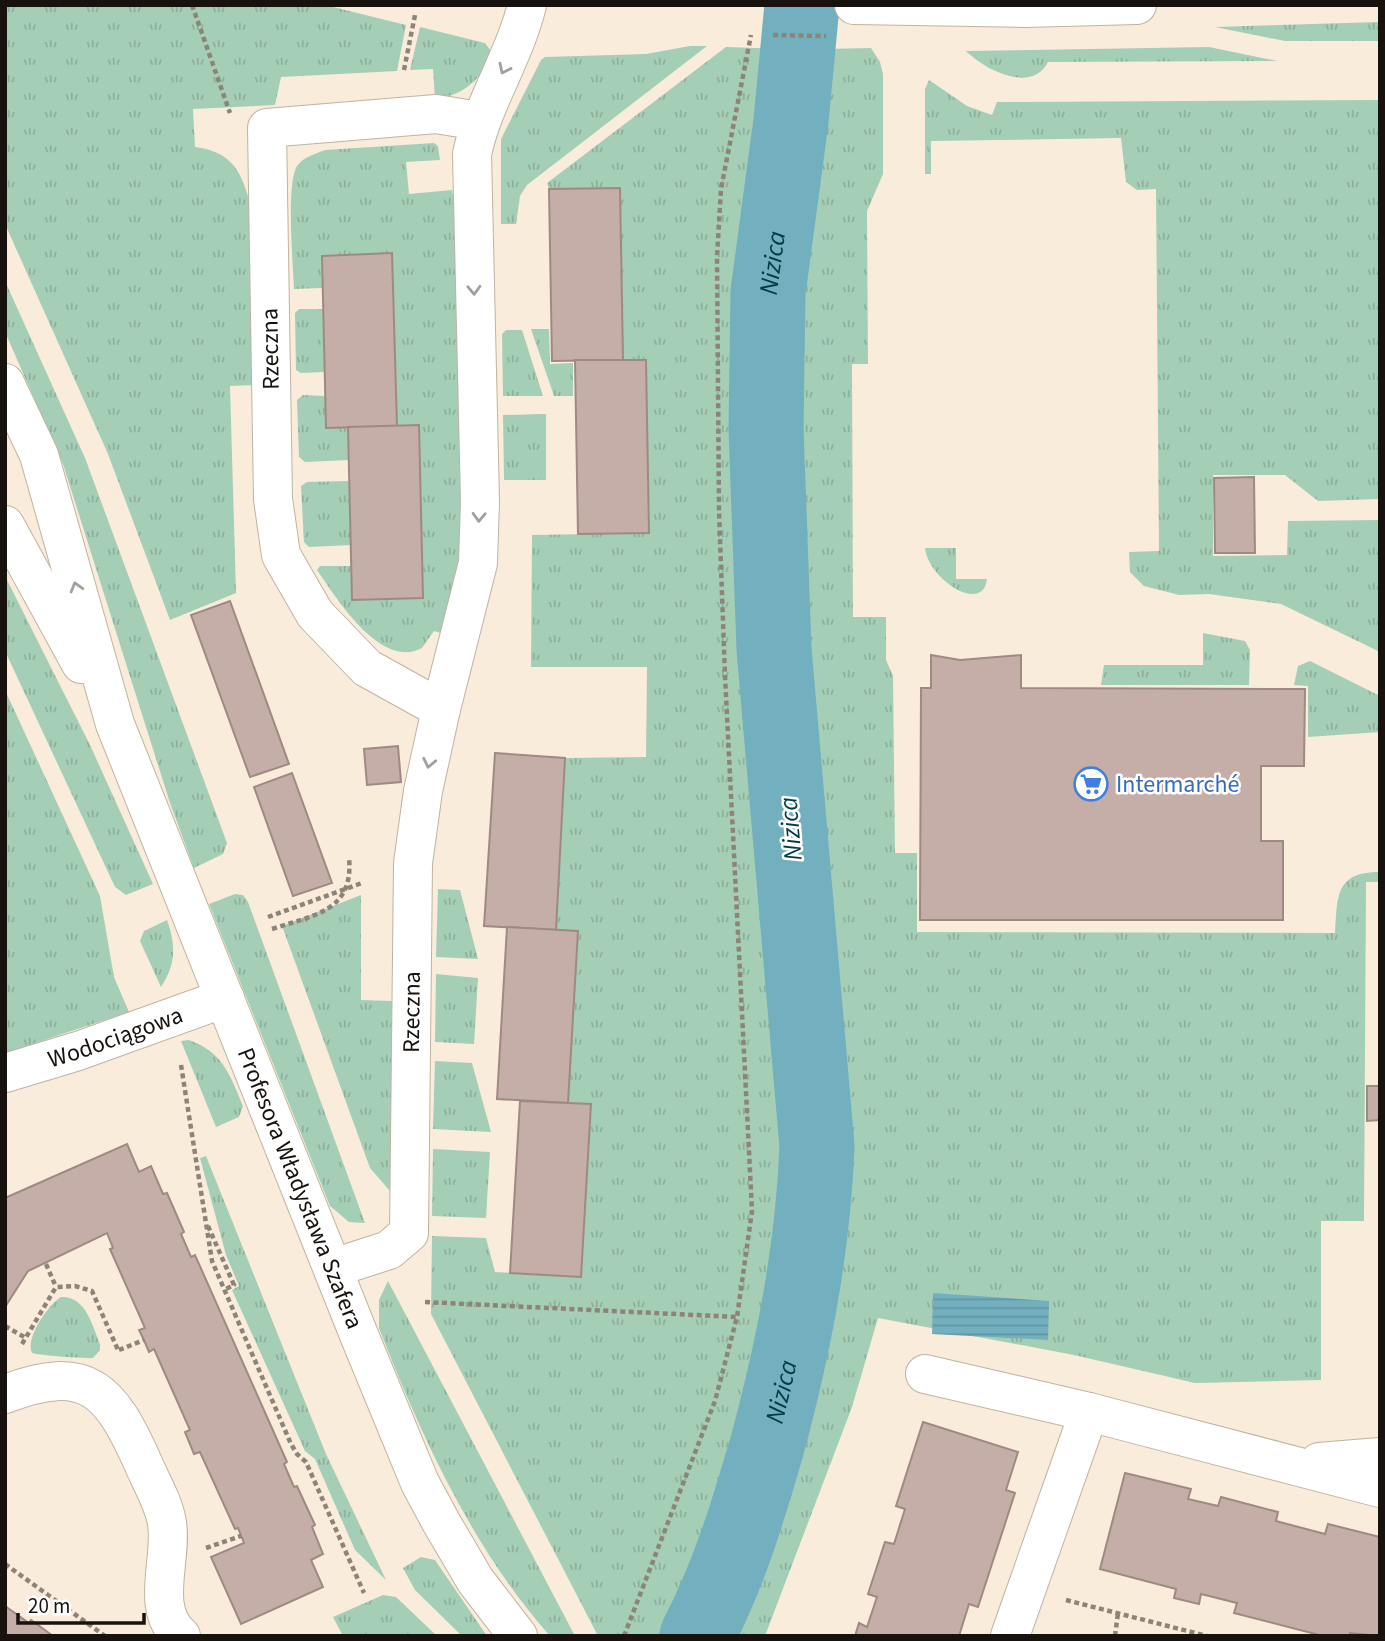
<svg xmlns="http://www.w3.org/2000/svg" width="1385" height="1641" font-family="'Source Sans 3',sans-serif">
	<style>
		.grass { fill: url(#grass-tufts) }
		.water { fill: url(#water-rules) }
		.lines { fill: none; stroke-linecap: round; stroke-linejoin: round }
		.river { stroke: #72b0bf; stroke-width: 75 }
		.building { fill: #c4aea7; stroke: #9f8a83; stroke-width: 2 }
		.minor-casing { stroke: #bfb3a2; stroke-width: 40 }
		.path { stroke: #8d8478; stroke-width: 4.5; stroke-dasharray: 5 3.5; stroke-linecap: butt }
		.minor { stroke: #fff; stroke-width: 38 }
		.oneway { stroke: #a2a09e }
		.labels { text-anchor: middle; stroke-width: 5; stroke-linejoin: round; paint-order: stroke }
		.street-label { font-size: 24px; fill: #17120d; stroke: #fff }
		.shop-label { font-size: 24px; fill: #366cbe; stroke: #fff; text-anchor: start }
		.water-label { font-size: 26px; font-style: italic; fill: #003b46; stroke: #fff }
	</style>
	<defs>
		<pattern id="grass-tufts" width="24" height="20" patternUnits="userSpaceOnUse" patternTransform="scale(1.75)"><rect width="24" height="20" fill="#a5ceb7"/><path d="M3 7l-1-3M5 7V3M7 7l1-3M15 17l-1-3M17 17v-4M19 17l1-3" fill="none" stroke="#8db09c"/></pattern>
		<pattern id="water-rules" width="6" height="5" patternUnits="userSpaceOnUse" patternTransform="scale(1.75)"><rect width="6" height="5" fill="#72b0bf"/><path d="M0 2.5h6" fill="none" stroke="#6296a3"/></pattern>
	</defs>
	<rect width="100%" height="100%" fill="#faecdb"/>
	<g class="grass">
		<path d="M5,5H325L406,25L397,71L281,77L275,105L193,109L195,147C233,152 242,172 251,207L256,385L230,386L236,593L170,620L108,454L5,224Z"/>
		<path d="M1380,22V41H1285L1215,27Z"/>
		<path d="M420,27L485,43L494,55C480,78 464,97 435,98L433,69L410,70Z"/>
		<path d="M690,46H707L527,185L520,196L516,224H501V139L541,60L545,57L646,54Z"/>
		<path d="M726,47L785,49C779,116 767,182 759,249C752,310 751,375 753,435C758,592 768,748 778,904C785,997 801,1091 802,1185C803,1247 788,1309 774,1369C751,1461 727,1552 682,1636H598L431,1314L432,1236L486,1238L495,1272L581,1276L591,1104L568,1103L578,932L556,930L565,758L646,757L647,667H531L532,535L649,533L646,361L623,360L620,188L549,189L547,183Z"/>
		<path d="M1209,47L1277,61L1048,62C1032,94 985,70 966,51Z"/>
		<path d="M871,48L880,62L883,74V174L867,211L868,364H852L853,617H886V660L893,676L895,853H917V932L1335,933C1338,897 1334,872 1380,872V882H1366L1364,1221H1321V1380L1195,1383L1074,1355L878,1318L852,1407L765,1636H714L724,1618L787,1440L835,1259L839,1179L780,535L794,269L823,49Z"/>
		<path d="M929,80L967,106L992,115L997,102L1380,100V499L1318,501L1285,475H1213V556L1287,555L1288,521L1380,520V652L1281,604L1209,594L1179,595L1144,586L1130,572L1129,552L1159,551L1156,189L1137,190L1126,182L1121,138L931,141V174H925V89Z"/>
		<path d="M434,143L438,146L440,160L406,162L409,194L452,190L458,224L464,541L444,634L434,631L422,648C381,670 337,599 317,570L320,566H352L351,545L309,547L304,542L301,486L307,482L349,481V460L305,462L299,457L297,400L303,395L325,396L324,372L301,373L296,370L295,313L299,309H323L322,288L294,289C293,264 286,184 297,166C303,157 315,154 325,150Z"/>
		<path d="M5,281L85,458L227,843L223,854L194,868L170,803L63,464L5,332Z"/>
		<path d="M531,329H549L550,364L573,363V396H554Z"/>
		<path d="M506,330H522L543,396H503L502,334Z"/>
		<path d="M546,414V480H504L503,415Z"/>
		<path d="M925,548H956V579H987C983,615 928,579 925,548Z"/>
		<path d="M5,576L90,745L153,884L126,895L115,887L5,651Z"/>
		<path d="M1203,633L1245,641L1250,650L1249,685H1101L1104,665H1203Z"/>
		<path d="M1310,661L1380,696V732L1308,737V686L1294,685L1298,666Z"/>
		<path d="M5,690L100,896L114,977L129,1012L5,1053Z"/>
		<path d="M438,889L460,890L478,959L436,957Z"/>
		<path d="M235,894L243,895L248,902L365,1223L349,1222L330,1206L209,904Z"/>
		<path d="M361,895V1000L392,1001L390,1191L370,1168L282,926Z"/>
		<path d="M167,920C176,946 176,964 161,987L140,941L144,931Z"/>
		<path d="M436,974L478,978L474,1044L435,1042Z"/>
		<path d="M189,1040C223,1052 230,1075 243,1106L239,1117L216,1127L181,1041Z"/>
		<path d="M435,1061L472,1063L491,1132L433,1129Z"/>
		<path d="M433,1149L490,1152L486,1218L432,1216Z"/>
		<path d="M206,1156L326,1454L386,1580L355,1550L315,1459L305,1451L232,1290L239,1286L226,1255L200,1158Z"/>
		<path d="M388,1281L575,1636H550C472,1548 421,1436 379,1328V1300Z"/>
		<path d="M61,1297C86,1296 92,1325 100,1344V1350L93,1358C86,1359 37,1355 32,1353C25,1338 48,1305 61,1297Z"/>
		<path d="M421,1557L435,1560L487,1636H462L415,1590L403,1568Z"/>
		<path d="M383,1595L396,1597L437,1636H343L333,1617Z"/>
	</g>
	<path class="water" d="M933,1293L1049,1301L1048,1340L932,1334Z"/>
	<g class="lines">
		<path class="river" id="s1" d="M697,1636C729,1575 748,1511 767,1446C794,1346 813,1249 817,1146L774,649L766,428L768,292L791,121L802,5"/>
	</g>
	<g class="building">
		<path d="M620,188L623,360L552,361L549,189Z"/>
		<path d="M392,253L397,426L326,428L322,256Z"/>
		<path d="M575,360H646L649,533L578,534Z"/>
		<path d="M419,425L423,598L352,600L348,427Z"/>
		<path d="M1254,477L1255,553H1215L1214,478Z"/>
		<path d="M230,601L289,764L250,777L191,615Z"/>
		<path d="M931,655L960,660L1021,655V688L1305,689L1304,766H1261V841H1283V920H920L921,688H931Z"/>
		<path d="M398,746L401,782L367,785L364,749Z"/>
		<path d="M495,753L565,758L556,930L484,926Z"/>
		<path d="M292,773L332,883L293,896L254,787Z"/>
		<path d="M507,927L578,931L568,1103L497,1099Z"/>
		<path d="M1367,1086H1380V1120L1367,1121Z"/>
		<path d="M520,1101L591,1104L581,1277L510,1273Z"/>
		<path d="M127,1144L139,1172L151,1166L163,1194L167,1193L184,1232L181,1234L191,1257L195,1255L287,1462L284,1464L294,1487L297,1486L315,1525L312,1527L323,1554L311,1560L323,1587L241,1624L211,1557L244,1543L238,1528L235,1529L200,1452L194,1454L185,1432L190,1430L154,1349L149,1352L144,1340L139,1330L145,1328L110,1249L113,1248L107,1233L28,1271L5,1307V1198Z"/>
		<path d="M923,1422L1018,1452L1006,1490L1015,1493L978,1607L969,1604L959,1636H855L859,1623L867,1627L877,1597L868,1594L885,1542L894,1544L905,1509L896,1506Z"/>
		<path d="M1125,1473L1191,1489L1188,1499L1218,1506L1221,1497L1278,1512L1276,1521L1325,1534L1328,1524L1380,1537V1636L1350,1633L1349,1636H1323L1234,1613L1237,1603L1201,1594L1199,1604L1174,1598L1176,1589L1100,1569Z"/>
		<path d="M5,1606L29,1623L31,1620L53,1636H5Z"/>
	</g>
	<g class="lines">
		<defs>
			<g id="minor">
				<path d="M854,5L1026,8L1137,5"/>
				<path id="s2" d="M5,383L39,455L115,724L359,1335L420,1483L441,1522L475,1580L518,1636"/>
				<path d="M5,525L81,664"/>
				<path d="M441,709L367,668L315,614L281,555L273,499L267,128L436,114L479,121"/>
				<path id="s3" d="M5,1073L78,1051L225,998"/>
				<path id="s4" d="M333,1268L389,1250L409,1233L413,863L423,791L441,709L478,563L480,502L472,154C483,102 514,58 527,5"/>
				<path d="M925,1374L1089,1412L1380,1488"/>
				<path d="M5,1394C88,1362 111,1391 143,1463C151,1482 164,1503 167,1523C173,1559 149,1609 181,1636"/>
				<path d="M1319,1462L1380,1457"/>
				<path d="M1010,1636L1089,1412"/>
			</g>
		</defs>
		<use href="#minor" class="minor-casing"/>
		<g class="path">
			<path d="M192,5L230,113"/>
			<path d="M773,35L826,36"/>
			<path d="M404,70L415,15"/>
			<path d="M268,917L362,883"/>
			<path d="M272,929C313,915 354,912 349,858"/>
			<path d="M181,1065L212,1261L291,1444L297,1454L306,1462L364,1593"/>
			<path d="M208,1226L234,1285L224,1290"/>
			<path d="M46,1264L56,1287"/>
			<path d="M425,1302L737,1317"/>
			<path d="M5,1326L26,1338"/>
			<path d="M22,1344L56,1287L75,1286L92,1291L118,1350"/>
			<path d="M119,1350L144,1340"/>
			<path d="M206,1548L241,1536"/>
			<path d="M5,1564L105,1636"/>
			<path d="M1066,1600L1207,1636"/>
			<path d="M624,1636L715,1401L737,1317L752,1211L725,676L719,511L717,257L721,189L751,35"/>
			<path d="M1115,1636L1118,1613"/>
		</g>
		<use href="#minor" class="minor"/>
	</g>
	<defs><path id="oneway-chevron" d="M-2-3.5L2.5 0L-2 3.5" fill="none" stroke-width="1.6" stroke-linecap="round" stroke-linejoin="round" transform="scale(1.75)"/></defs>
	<g class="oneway">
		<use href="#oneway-chevron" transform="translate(504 69) rotate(116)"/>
		<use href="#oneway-chevron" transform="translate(474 290) rotate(88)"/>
		<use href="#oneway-chevron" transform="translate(479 517) rotate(92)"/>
		<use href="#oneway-chevron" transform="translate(76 587) rotate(-106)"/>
		<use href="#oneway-chevron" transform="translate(429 763) rotate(102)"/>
	</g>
	<defs>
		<symbol id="supermarket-ring" viewBox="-11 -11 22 22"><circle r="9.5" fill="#fff" stroke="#3f7fe0" stroke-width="1.5"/><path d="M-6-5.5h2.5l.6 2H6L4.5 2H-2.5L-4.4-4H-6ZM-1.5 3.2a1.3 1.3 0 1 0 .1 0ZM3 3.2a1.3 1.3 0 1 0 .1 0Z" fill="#3f7fe0"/></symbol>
	</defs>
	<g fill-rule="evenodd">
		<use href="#supermarket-ring" x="1072" y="765" width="38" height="38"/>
	</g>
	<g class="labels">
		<g class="street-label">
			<text transform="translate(270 349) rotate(-91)" y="8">Rzeczna</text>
			<text dy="8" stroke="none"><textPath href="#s4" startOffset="306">Rzeczna</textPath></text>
			<text dy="8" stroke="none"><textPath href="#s3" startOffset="116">Wodociągowa</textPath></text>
			<text dy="8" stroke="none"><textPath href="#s2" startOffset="859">Profesora Władysława Szafera</textPath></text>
		</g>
		<g class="shop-label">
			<text x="1116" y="792">Intermarché</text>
		</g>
		<g class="water-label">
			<text dy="9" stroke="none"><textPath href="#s1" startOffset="1393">Nizica</textPath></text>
			<text transform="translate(790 829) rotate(-95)" y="9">Nizica</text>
			<text dy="9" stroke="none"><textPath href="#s1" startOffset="259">Nizica</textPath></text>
		</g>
	</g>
	<rect width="1385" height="1641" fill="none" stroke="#17120d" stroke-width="14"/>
	<path d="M18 1613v10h126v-10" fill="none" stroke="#17120d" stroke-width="3.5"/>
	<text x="28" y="1613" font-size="21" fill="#17120d" stroke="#ffffff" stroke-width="5" paint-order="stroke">20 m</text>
</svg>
